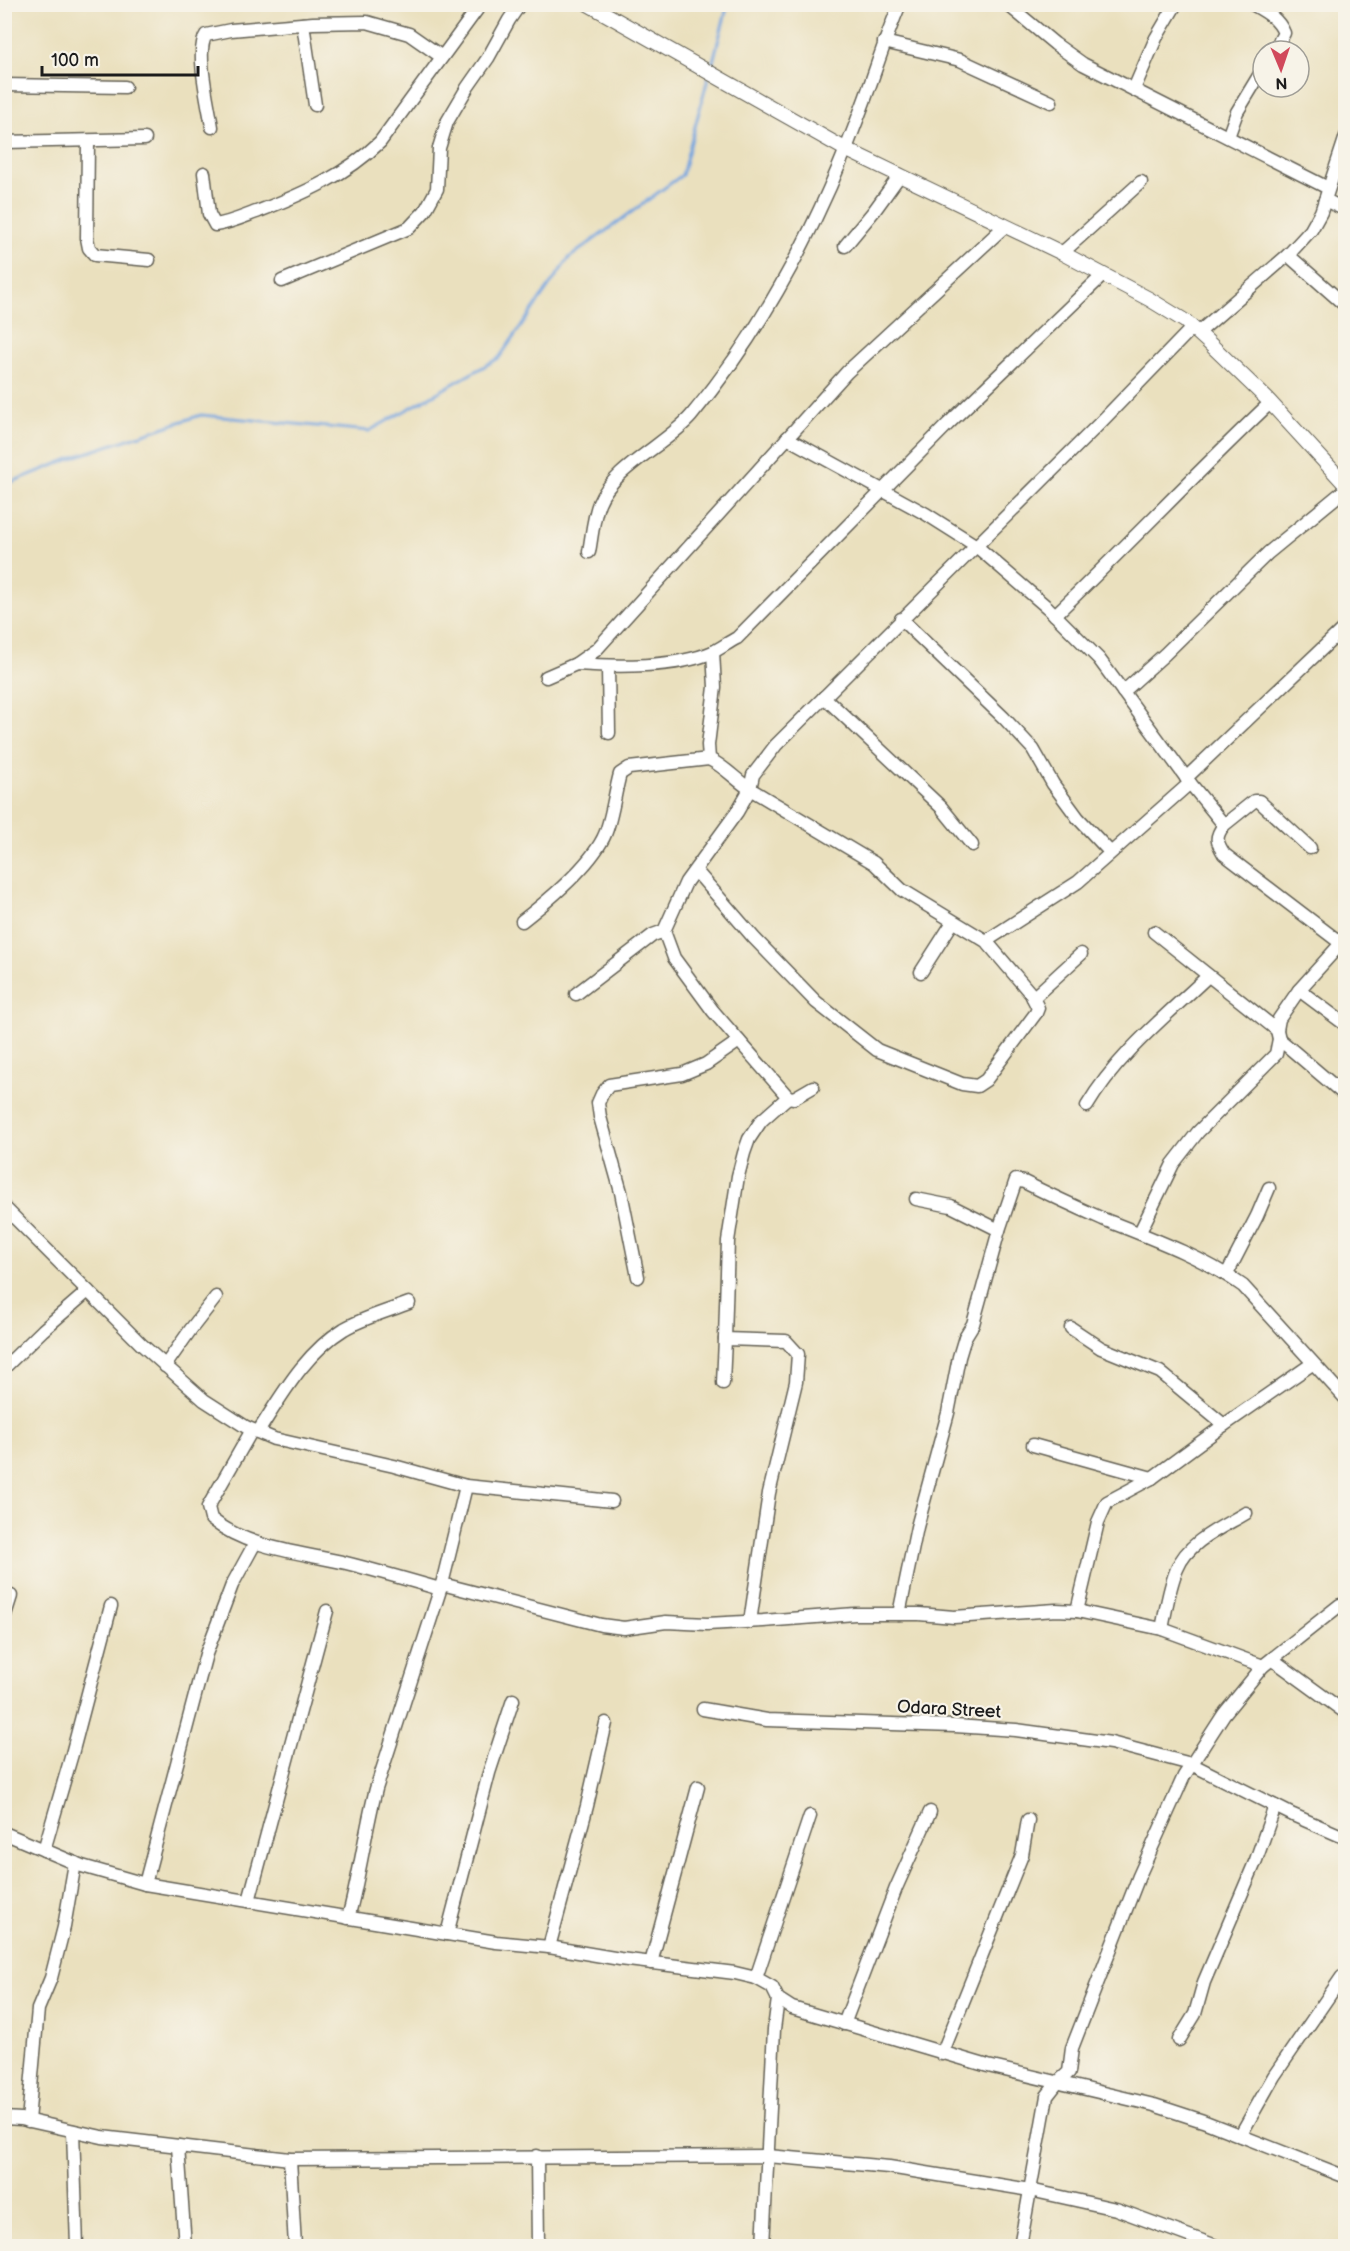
<svg xmlns="http://www.w3.org/2000/svg" width="1350" height="2251" font-family="'Balsamiq Sans',sans-serif">
	<style>
		.lines { fill: none; stroke-linecap: round; stroke-linejoin: round }
		.stream { stroke: #75a4de; stroke-width: 3 }
		.minor-casing { stroke: #646155; stroke-width: 15 }
		.tertiary-casing { stroke: #646155; stroke-width: 16 }
		.minor { stroke: #fff; stroke-width: 12 }
		.tertiary { stroke: #fff; stroke-width: 14 }
		.labels { text-anchor: middle; stroke-width: 4.5; stroke-linejoin: round; paint-order: stroke }
		.street-label { font-size: 18px; fill: #1c1c1c; stroke: #f7f3e8 }
	</style>
	<rect width="100%" height="100%" fill="#f7f3e8"/>
	<filter id="ink" filterUnits="userSpaceOnUse"><feTurbulence type="fractalNoise" baseFrequency=".0167" numOctaves="2"/><feDisplacementMap in="SourceGraphic" scale="12" xChannelSelector="R" yChannelSelector="G"/><feConvolveMatrix kernelMatrix="1 2 1 2 8 2 1 2 1" color-interpolation-filters="sRGB"/></filter>
	<filter id="wash" filterUnits="userSpaceOnUse"><feTurbulence type="fractalNoise" baseFrequency=".008" numOctaves="4" result="noise"/><feDisplacementMap in="SourceGraphic" scale="24" xChannelSelector="R" yChannelSelector="G"/><feGaussianBlur stdDeviation="1.35" result="paint"/><feColorMatrix in="noise" values="0 0 0 0 0 0 0 0 0 0 0 0 0 0 0 0 0 1.4 0 .05"/><feComposite in="paint" operator="in"/></filter>
	<g filter="url(#wash)">
		<rect width="100%" height="100%" fill="#eae0be"/>
		<g class="lines">
			<g class="stream">
				<path d="M711,69L728,4"/>
				<path d="M4,485L80,455L201,415L369,431L499,358L569,258L682,175L708,78"/>
			</g>
		</g>
	</g>
	<g filter="url(#ink)">
		<g class="lines">
			<defs>
				<g id="minor">
					<path d="M1007,4L1055,44L1083,64L1328,188"/>
					<path d="M1252,4C1266,12 1278,18 1284,33L1274,51"/>
					<path d="M303,24L315,105"/>
					<path d="M884,42L960,60L1051,102"/>
					<path d="M4,85L125,87"/>
					<path d="M1134,89L1156,38L1176,4"/>
					<path d="M212,127C209,106 195,51 206,35L231,30L313,23L367,22L409,34L442,57"/>
					<path d="M1228,137L1237,112L1263,69"/>
					<path d="M88,141L87,238L89,248L95,255L149,260"/>
					<path d="M4,142L145,139"/>
					<path d="M204,173L209,214L215,225C230,223 245,216 259,211C303,194 346,175 380,142L481,4"/>
					<path d="M1325,200L1346,210"/>
					<path d="M845,246L874,211L900,175"/>
					<path d="M1062,253L1141,182"/>
					<path d="M1288,255L1346,306"/>
					<path d="M282,281L409,228L425,211L437,189L439,148L447,122L467,88L488,58L509,20L520,4"/>
					<path d="M1198,333L1288,255L1311,230L1321,212L1346,136"/>
					<path d="M787,438L926,514L975,545L1048,608L1099,659L1190,783L1224,825C1215,837 1216,841 1224,854L1342,944"/>
					<path d="M589,552C592,536 593,518 599,503C613,468 667,444 691,416C766,326 822,217 862,107C875,73 885,38 900,4"/>
					<path d="M1055,615C1128,545 1197,472 1270,403"/>
					<path d="M901,619L1004,718L1033,749L1053,784L1078,818L1110,852"/>
					<path d="M576,664C615,667 676,668 713,652C721,648 729,642 737,638L948,424L1103,275"/>
					<path d="M608,667L609,733"/>
					<path d="M546,677L576,664L596,650L847,372L1005,226"/>
					<path d="M1123,692L1165,654L1268,553L1346,489"/>
					<path d="M824,697L941,807L972,845"/>
					<path d="M1186,778L1346,626"/>
					<path d="M1224,825L1254,801H1259L1310,848"/>
					<path d="M696,871L754,938L816,1002L877,1050L962,1084L977,1086L986,1080L1036,1013L1038,1008L1031,994L986,941L902,890L874,863L750,789C736,780 724,766 709,759L708,745L715,687L713,652"/>
					<path d="M522,921C549,900 597,861 607,829C613,811 615,792 620,774L629,768L709,759"/>
					<path d="M1154,932L1277,1030"/>
					<path d="M986,941L1078,882L1190,783"/>
					<path d="M921,972L953,922"/>
					<path d="M1299,990L1346,1025"/>
					<path d="M576,994L653,935L664,931"/>
					<path d="M1033,998L1081,954"/>
					<path d="M1279,1039L1346,1096"/>
					<path d="M813,1087L794,1098L788,1097L713,1011L674,958L664,931L686,882L737,812L750,789L753,775L776,745L1100,423L1192,328"/>
					<path d="M1087,1106C1117,1055 1166,1016 1208,976"/>
					<path d="M916,1199L951,1206L999,1230"/>
					<path d="M4,1207L141,1344L204,1400L246,1427L274,1439L394,1466L466,1486L612,1501"/>
					<path d="M1140,1232L1173,1164L1198,1132L1276,1054L1279,1039L1277,1030L1279,1019L1299,990L1345,939"/>
					<path d="M1227,1274L1257,1216L1269,1188"/>
					<path d="M638,1277L621,1192L600,1117L598,1103L602,1094L609,1085L682,1074L706,1064L739,1041"/>
					<path d="M1071,1328L1101,1348L1160,1372L1224,1425L1152,1478L1107,1502L1098,1522L1077,1611"/>
					<path d="M165,1366L191,1329L216,1297"/>
					<path d="M4,1368L43,1330L88,1291"/>
					<path d="M723,1383L725,1339"/>
					<path d="M1224,1425L1312,1364"/>
					<path d="M252,1430L208,1507L211,1519C249,1549 299,1552 346,1563C378,1571 409,1580 440,1589"/>
					<path d="M258,1432C282,1395 305,1353 344,1329C363,1318 388,1311 409,1303"/>
					<path d="M1033,1445L1152,1478"/>
					<path d="M442,1584L601,1625L624,1628L666,1622L707,1624L763,1621L855,1614H919L954,1617L1056,1610L1077,1611L1162,1629L1263,1666"/>
					<path d="M899,1614L917,1527L948,1413L959,1357L965,1337L973,1324L999,1230L1016,1180L1024,1182C1050,1195 1076,1207 1103,1219C1151,1238 1201,1256 1243,1286L1346,1399"/>
					<path d="M4,1618L11,1596"/>
					<path d="M750,1622L769,1493L796,1382L798,1354L786,1341L725,1339L728,1241L738,1176L744,1153L749,1139L761,1121L788,1097"/>
					<path d="M1162,1629C1166,1610 1169,1587 1177,1569C1188,1541 1223,1527 1246,1513"/>
					<path d="M1272,1659L1346,1713"/>
					<path d="M703,1709L767,1720L955,1726L1016,1730L1111,1743L1191,1764L1293,1815L1346,1838"/>
					<path d="M4,1833L82,1866L145,1884L496,1942L549,1947L620,1959L735,1973L756,1978L772,1987L778,1999L792,2008L988,2066L1154,2105L1203,2121L1346,2177"/>
					<path d="M44,1850L72,1754L111,1606"/>
					<path d="M145,1884L206,1654L232,1585L255,1543"/>
					<path d="M249,1901L327,1611"/>
					<path d="M348,1918C360,1875 365,1831 376,1789L442,1584L466,1486"/>
					<path d="M447,1934L489,1773L513,1700"/>
					<path d="M549,1947L587,1806L606,1723"/>
					<path d="M651,1963L698,1787"/>
					<path d="M756,1978L810,1816"/>
					<path d="M844,2024L896,1888L930,1812"/>
					<path d="M1179,2040L1195,2014L1204,1982L1256,1860L1275,1806"/>
					<path d="M942,2054L1022,1855L1028,1820"/>
					<path d="M4,2118L21,2119L102,2137L290,2159L768,2156L889,2167L1030,2190L1116,2209L1216,2246"/>
					<path d="M28,2121L38,2009L51,1978L64,1927L75,1863"/>
					<path d="M73,2131L77,2246"/>
					<path d="M1240,2136L1274,2076L1342,1977"/>
					<path d="M178,2146L185,2246"/>
					<path d="M537,2156L538,2246"/>
					<path d="M290,2159L295,2246"/>
					<path d="M763,2246L774,2029L778,1999"/>
					<path d="M1020,2246L1047,2096L1058,2082L1069,2072L1072,2048L1139,1876L1184,1776L1224,1714L1263,1666L1340,1605"/>
				</g>
				<path id="tertiary" d="M588,4L845,149L1062,253L1149,299L1185,321L1208,342L1267,399L1346,485"/>
			</defs>
			<use href="#minor" class="minor-casing"/>
			<use href="#tertiary" class="tertiary-casing"/>
			<use href="#minor" class="minor"/>
			<use href="#tertiary" class="tertiary"/>
		</g>
	</g>
	<g class="labels">
		<g class="street-label">
			<text transform="translate(949 1709) rotate(3)" y="6">Odara Street</text>
		</g>
	</g>
	<rect width="1350" height="2251" fill="none" stroke="#f7f3e8" stroke-width="24"/>
	<g transform="translate(1281 69) rotate(178)"><circle r="28" fill="#f7f3e8" stroke="#9f9d96" stroke-width="1.5"/>
	<path d="M0-4.5L10 22L0 15L-10 22Z" fill="#d1495b"/>
	<text y="-9" font-size="16" font-weight="bold" text-anchor="middle" fill="#1c1c1c">N</text>
	</g>
	<path d="M42 66v9h156v-9" fill="none" stroke="#1c1c1c" stroke-width="3"/>
	<text x="51" y="66" font-size="18" fill="#1c1c1c" stroke="#f7f3e8" stroke-width="4.5" paint-order="stroke">100 m</text>
</svg>
